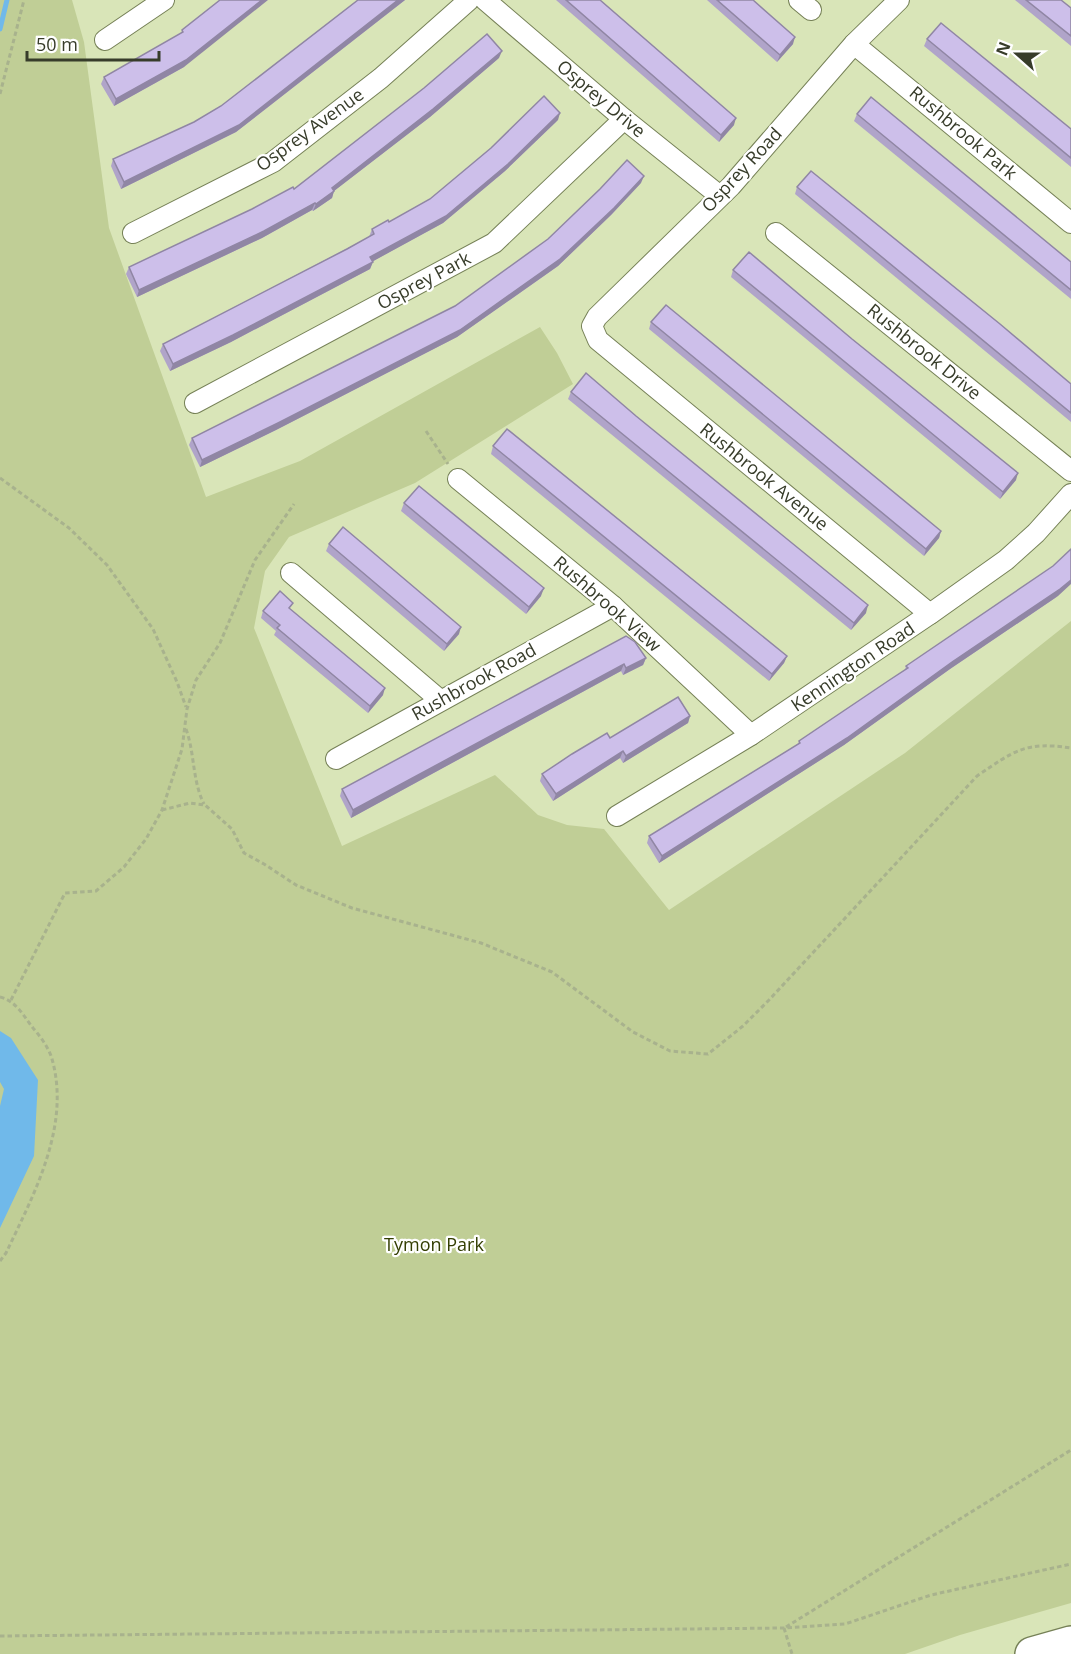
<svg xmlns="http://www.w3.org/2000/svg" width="1071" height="1654" font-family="'Open Sans',sans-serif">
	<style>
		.green { fill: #c0ce96 }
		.water { fill: #70b9ea }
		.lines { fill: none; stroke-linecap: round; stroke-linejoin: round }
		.stream { stroke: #70b9ea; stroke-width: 5 }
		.street-casing { stroke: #768157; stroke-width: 22 }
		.highway-casing { stroke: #768157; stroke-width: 36 }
		.path { stroke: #a8b28d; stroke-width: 3; stroke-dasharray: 4.5 3; stroke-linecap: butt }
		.street { stroke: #fff; stroke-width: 20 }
		.highway { stroke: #fff; stroke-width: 33 }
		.wall { fill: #b0a4c9 }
		.shaded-wall { fill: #9086a4 }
		.building { fill: #cdbfea; stroke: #9086a4; stroke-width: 1.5 }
		.labels { text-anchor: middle; stroke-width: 4.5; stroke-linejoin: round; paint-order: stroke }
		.street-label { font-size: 18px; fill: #373c2a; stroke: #fff }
		.park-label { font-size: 18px; fill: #333e02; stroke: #fff }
	</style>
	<rect width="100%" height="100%" fill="#d9e5b8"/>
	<path class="green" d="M0,0H72L84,42L109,228L206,497L300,461L540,327L557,353L573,384L415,483L289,537L265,571L254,628L342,846L495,775L538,815L567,825L604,829L669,910L905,753L1071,621V1603L960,1635L905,1654H0Z"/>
	<path class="water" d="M0,1031L11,1038L38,1080L34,1156L0,1228V1106L4,1089L0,1082Z"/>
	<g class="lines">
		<path class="stream" d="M0,29L7,0"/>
		<defs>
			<g id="street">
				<path d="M485,0L624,119L720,196"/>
				<path d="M799,0L811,10"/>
				<path d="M899,0L854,44L731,186L597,317L592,326L598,340L930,614"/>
				<path d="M105,40L164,0"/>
				<path d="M854,44L1071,223"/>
				<path d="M133,233L273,162L381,78L469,0"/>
				<path d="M776,233L1071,471"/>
				<path d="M195,403L494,243L624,119"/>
				<path d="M458,479L613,606L751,735"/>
				<path d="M291,573L440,700"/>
				<path d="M336,759L613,606"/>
				<path d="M617,816L751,735L930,614L1006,560L1036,533L1071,494"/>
			</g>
			<path id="highway" d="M1032,1654L1071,1643"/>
		</defs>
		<use href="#street" class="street-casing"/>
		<use href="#highway" class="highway-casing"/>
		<g class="path">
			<path d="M0,94L24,0"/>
			<path d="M426,431L448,464"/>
			<path d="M0,478L69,528L107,565L153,629L177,682L186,707"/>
			<path d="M186,729C195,754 192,780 204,804"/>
			<path d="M162,810L190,803L205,805L232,829L244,853L264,864L296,885L352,908L481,943L552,972L633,1032L670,1051L708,1054L743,1026L769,1000L977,776C1014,751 1025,741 1071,748"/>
			<path d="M0,997C16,1001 23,1015 33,1028C40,1036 49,1048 52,1059C71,1126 34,1194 6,1253L0,1261"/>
			<path d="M11,1000L65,893L96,891L124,867L146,839L162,810L182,749L187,709L196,680L220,643L255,560L294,504"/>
			<path d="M786,1627L1071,1450"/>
			<path d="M784,1628L792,1654"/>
			<path d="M0,1636L784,1628L845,1624L931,1595L1071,1564"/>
		</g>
		<use href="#street" class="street"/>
		<use href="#highway" class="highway"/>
	</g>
	<g class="wall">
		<path d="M220,0L184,67L114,106L101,84L104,77L181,34L182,30Z"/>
		<path d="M358,0H405L236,132L121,189L111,166L113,159L194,122L221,106Z"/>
		<path d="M556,0H600L734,125L719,142Z"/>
		<path d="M707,0H753L793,44L777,62Z"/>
		<path d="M1015,0H1061L1071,8V46Z"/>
		<path d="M927,39L1071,129V167L924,46Z"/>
		<path d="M499,58L430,117L334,191L332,198L313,211L312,210L262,238L137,297L126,274L129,267L294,189Z"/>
		<path d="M857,114L1071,262V299L854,121Z"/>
		<path d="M558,120L505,171L443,223L373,261L370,269L231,342L170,371L160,351L163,344L369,237L372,229L389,222L430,199Z"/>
		<path d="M641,183L611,215L558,266L457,337L276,430L200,467L189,445L192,438L455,306Z"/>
		<path d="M797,187L1071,384V422L795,194Z"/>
		<path d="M733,270L1016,480L1000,499L731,277Z"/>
		<path d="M651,322L941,531L939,538L924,556L649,329Z"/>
		<path d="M571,392L866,613L851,630L568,399Z"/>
		<path d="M493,446L787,656L784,663L769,681L491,454Z"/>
		<path d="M404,503L541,596L526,614L401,511Z"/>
		<path d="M329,544L459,634L444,651L326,551Z"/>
		<path d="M1058,596L950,669L844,745L659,863L647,843L649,836L798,744L799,741L905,670L906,666Z"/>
		<path d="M291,610L383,695L368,713L274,635L276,631L261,618L263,611Z"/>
		<path d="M626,636L646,658L643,665L623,675L621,671L351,818L340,796L342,789Z"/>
		<path d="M690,716L688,723L623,763L620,758L553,801L540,781L542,774L610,738Z"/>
	</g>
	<g class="shaded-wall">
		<path d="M262,0H268L184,67L114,106L116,99Z"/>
		<path d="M398,0H405L236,132L121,189L124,182Z"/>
		<path d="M795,37L793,44L777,62L780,55Z"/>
		<path d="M502,51L499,58L430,117L334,191L332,198L313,211L316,204L332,188Z"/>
		<path d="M560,113L558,120L505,171L443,223L368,264L370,257Z"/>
		<path d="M736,118L734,125L719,142L721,135Z"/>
		<path d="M644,176L641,183L611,215L558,266L457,337L276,430L200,467L202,460L460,330Z"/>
		<path d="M315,203L312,210L262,238L137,297L139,290Z"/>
		<path d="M373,262L370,269L231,342L170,371L173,364Z"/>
		<path d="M1018,473L1016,480L1000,499L1003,492Z"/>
		<path d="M941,531L939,538L924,556L926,549Z"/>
		<path d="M1071,580V584L1058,596L950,669L844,745L659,863L662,856L952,662Z"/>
		<path d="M544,588L541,596L526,614L529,607Z"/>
		<path d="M868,605L866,613L851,630L854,623Z"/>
		<path d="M461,627L459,634L444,651L447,644Z"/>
		<path d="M787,656L784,663L769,681L772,674Z"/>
		<path d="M646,658L643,665L623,675L626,668Z"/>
		<path d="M624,664L621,671L351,818L353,810Z"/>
		<path d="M385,688L383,695L368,713L370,706Z"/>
		<path d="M690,716L688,723L623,763L626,756Z"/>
		<path d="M623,751L620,758L553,801L556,794Z"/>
	</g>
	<g class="building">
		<path d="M220,0H262L186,60L116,99L104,77L183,32L182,30Z"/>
		<path d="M358,0H398L239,125L124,182L113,159L194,122L221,106Z"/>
		<path d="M566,0H600L736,118L721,135Z"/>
		<path d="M717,0H753L795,37L780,55Z"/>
		<path d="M1026,0H1061L1071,8V36Z"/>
		<path d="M941,23L1071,129V158L927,39Z"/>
		<path d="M487,34L502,51L433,109L332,188L334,191L316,204L315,203L264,231L139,290L129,267L252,209L293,187L294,189L424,88Z"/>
		<path d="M544,96L560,113L508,164L446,216L370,257L373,262L233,335L173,364L163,344L347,249L374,234L372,229L388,220L389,222L430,199L491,148Z"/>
		<path d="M871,97L1071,262V290L857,114Z"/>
		<path d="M627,160L644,176L614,208L560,259L460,330L278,423L202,460L192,438L455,306L548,239L600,189Z"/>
		<path d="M811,171L1000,324L1071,384V413L797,187Z"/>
		<path d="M749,252L852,339L1018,473L1003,492L733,270Z"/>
		<path d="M666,305L941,531L926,549L651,322Z"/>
		<path d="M586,373L636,416L868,605L854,623L571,392Z"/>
		<path d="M507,429L787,656L772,674L493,446Z"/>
		<path d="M419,486L544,588L529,607L404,503Z"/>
		<path d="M343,527L461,627L447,644L329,544Z"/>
		<path d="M1071,549V580L1060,589L952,662L847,738L662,856L649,836L800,743L799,741L888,681L908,668L906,666L1053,566Z"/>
		<path d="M280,591L293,603L289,608L385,688L370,706L277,628L280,625L263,611Z"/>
		<path d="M626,636L635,642L646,658L626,668L624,664L353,810L342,789Z"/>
		<path d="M678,697L690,716L626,756L623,751L556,794L542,774L572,754L607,733L610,738Z"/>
	</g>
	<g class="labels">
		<g class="street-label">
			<text transform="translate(601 99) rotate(40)" y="6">Osprey Drive</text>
			<text transform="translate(310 130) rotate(-36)" y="6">Osprey Avenue</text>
			<text transform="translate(963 133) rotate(40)" y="6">Rushbrook Park</text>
			<text transform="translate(742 170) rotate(-47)" y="6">Osprey Road</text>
			<text transform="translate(424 281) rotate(-28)" y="6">Osprey Park</text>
			<text transform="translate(924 352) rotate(39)" y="6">Rushbrook Drive</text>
			<text transform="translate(764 477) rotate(39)" y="6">Rushbrook Avenue</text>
			<text transform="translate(607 604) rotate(41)" y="6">Rushbrook View</text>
			<text transform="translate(853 667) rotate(-34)" y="6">Kennington Road</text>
			<text transform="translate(474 682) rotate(-29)" y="6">Rushbrook Road</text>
		</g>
		<g class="park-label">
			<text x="434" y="1251">Tymon Park</text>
		</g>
	</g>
	<g transform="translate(1017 54) rotate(291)" stroke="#ffffff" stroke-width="4.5" paint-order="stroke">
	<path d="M0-4.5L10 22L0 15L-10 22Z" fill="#373c2a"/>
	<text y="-9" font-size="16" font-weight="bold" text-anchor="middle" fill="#373c2a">N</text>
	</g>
	<path d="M27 51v9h132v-9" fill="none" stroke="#373c2a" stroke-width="3"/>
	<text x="36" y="51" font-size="18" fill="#373c2a" stroke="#ffffff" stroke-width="4.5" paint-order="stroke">50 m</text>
</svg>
